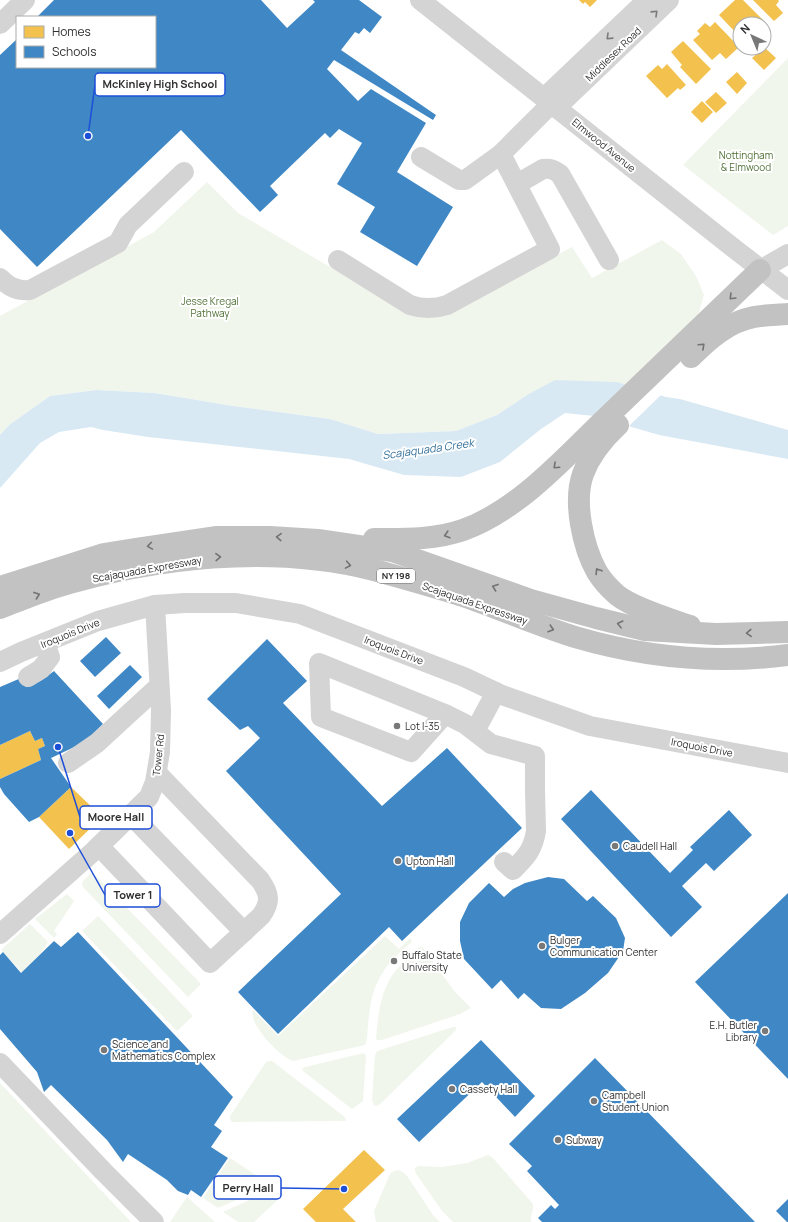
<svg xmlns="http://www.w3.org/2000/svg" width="788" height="1222" font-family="Manrope,sans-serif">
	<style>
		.green { fill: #f1f6ec }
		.water { fill: #d8e9f4 }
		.pier { fill: #fff }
		.homes { fill: #f2c14e }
		.schools { fill: #3f88c5 }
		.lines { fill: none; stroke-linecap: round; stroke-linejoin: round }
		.minor { stroke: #d4d4d4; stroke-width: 20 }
		.highway { stroke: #c2c2c2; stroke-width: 22 }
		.oneway { stroke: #7a7a7a }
		.oneway2 { stroke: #727272 }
		.poi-dot { fill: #787878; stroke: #fff; stroke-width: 1.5 }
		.labels { text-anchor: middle; stroke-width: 4; stroke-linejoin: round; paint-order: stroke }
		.shield { fill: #fff; stroke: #6e6e6e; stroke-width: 1 }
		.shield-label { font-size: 9px; font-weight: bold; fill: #303030 }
		.street-label { font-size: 10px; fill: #303030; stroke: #fff }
		.park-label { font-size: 10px; fill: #517138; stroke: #fff }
		.poi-label { font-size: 10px; fill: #303030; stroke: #fff; text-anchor: start }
		.water-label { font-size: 11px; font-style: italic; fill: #35719b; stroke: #fff }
		.leader { fill: none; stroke: #1d4ed8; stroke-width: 1.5 }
		.callout-dot { fill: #1d4ed8; stroke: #fff; stroke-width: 1.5 }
		.callout { fill: #fff; stroke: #1d4ed8; stroke-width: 1.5 }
		.callout-label { font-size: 11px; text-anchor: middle; font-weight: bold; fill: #303030 }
	</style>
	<rect width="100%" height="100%" fill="#fff"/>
	<g class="green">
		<path d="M788,58V226L773,235L683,165Z"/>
		<path d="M207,182L238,213L412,315L462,305L572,247L592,278L662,240L681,254L696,276L704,295L698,316L625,385L527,395L497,415L456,431L378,434L330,419L233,406L156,393L96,390L50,396L9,425L0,435V316L154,232Z"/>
		<path d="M92,872L201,984L188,997L83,887L82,882Z"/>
		<path d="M67,894L74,901L54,931L57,934L54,938L35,919Z"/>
		<path d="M98,916L193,1016L177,1031L82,931Z"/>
		<path d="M30,924L48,942L41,953L22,972L1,950Z"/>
		<path d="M385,936L399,949L410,938L412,942C374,973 370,992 367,1039L365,1045L293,1061C280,1057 248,1024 253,1010L278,1036Z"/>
		<path d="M420,947L423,948L455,992L471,1008L460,1014L382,1040H377L376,1039C380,994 384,976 420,947Z"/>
		<path d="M453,1027H456V1030L379,1105L376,1106L374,1105L372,1100L375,1055L377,1051Z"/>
		<path d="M364,1053L366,1056L363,1101L352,1109L303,1071L302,1069L305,1067Z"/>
		<path d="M270,1061H272L345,1117L346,1121L232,1122L230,1119V1116L266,1062Z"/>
		<path d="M0,1083L131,1222H0Z"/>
		<path d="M488,1155L493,1158L533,1204C534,1210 530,1215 531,1222H453L442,1211L415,1172V1168L418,1166L442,1167L467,1163Z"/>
		<path d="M230,1158L271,1185L218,1208L203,1198Z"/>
		<path d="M398,1170L403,1172L407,1176L433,1215L440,1222H376L374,1211L389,1176L392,1172Z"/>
		<path d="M276,1188L284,1194L254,1222H238L223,1212Z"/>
		<path d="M187,1197L215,1222H170Z"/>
	</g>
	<path class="water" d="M555,380L617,382L666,397L680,399L788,430V459L659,435L594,416L565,413L541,429L500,462L461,477L404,475L349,459L148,437L103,430L91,427L59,432L40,443L0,488V435L9,425L50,396L96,390L155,393L233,406L330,419L378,434L456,431L497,415L527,395Z"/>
	<path class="pier" d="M630,384L662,394L628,427L595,418Z"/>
	<g class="homes">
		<path d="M579,0H597L590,7L585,2L583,4Z"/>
		<path d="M735,0H743L764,21L763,22L768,28L764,32V24H740V33L738,35L719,15Z"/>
		<path d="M753,0H778L779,1L776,5L783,13L774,21Z"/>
		<path d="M715,22L739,47L726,59L720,53L712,60L693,40L700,34L697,31L705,23L710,27Z"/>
		<path d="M683,41L711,69L696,84L680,67L682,65L671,52Z"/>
		<path d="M764,47L776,58L764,70L752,58L764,48Z"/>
		<path d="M667,64L686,85L680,90L678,88L667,98L646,76L658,65L662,69Z"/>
		<path d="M737,72L747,83L737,94L726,82Z"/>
		<path d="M716,92L727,103L716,113L705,102Z"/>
		<path d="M702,101L713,112L702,123L691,112Z"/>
		<path d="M30,731L35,741L42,738L45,746L38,749L41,760L0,779V745Z"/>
		<path d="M71,787L102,817L69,849L39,817Z"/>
		<path d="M364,1150L385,1170L343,1209L356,1222H316L303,1209Z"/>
	</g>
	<g class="schools">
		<path d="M54,0H261L287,28L315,2L313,0H359L382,17L370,33L364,28L359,34L355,32L341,50L436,115L433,120L334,60L327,69L358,101L371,89L426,123L397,172L453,207L417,266L360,232L375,207L337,184L362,143L339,129L330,138L325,133L270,186L278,195L260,212L181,130L37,267L0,229V55L17,39V67H155V17H37Z"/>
		<path d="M106,637L121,653L95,677L80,661Z"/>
		<path d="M267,639L307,681L283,703L382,806L447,748L522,828L402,941L389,927L278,1034L238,992L341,894L226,771L260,738L248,726L240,730L207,699Z"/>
		<path d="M130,665L142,677L109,709L97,696Z"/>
		<path d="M54,671L103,724L85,742L51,758L71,787L39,817L29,822L4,794L0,787V779L41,760L38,749L45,746L42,738L35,741L30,731L0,745V687L21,678L26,687L42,680Z"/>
		<path d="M591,790L670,873L693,850L690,847L729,810L752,835L714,871L706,863L682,886L702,907L671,937L561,819Z"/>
		<path d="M548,877L564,879L587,901L593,896L616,918L625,938L623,951L608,973L585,993L561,1009L541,1008L524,993L518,999L501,980L492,989L464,959L460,941V922L469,903L489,883L504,897L513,889L525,883Z"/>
		<path d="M788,893V1079L695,982Z"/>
		<path d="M78,932L233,1097L214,1125L222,1131L211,1147L228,1158L201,1197L191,1190L188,1195L178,1191L167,1180L128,1154L123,1162L107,1140L51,1085L44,1092L37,1072L0,1029V955L3,952L21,973L54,941L61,947Z"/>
		<path d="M481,1040L535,1096L515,1117L482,1082L419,1142L397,1119Z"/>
		<path d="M595,1058L755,1222H542L538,1218L551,1205L555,1209L559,1205L527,1171L532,1166L509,1144Z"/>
		<path d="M788,1199V1222H787L776,1211Z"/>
	</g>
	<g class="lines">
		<g class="minor">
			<path d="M420,0L736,250L788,290"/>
			<path d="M0,24L25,0"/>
			<path d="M544,98L647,0"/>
			<path d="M556,108L669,0"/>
			<path d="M421,157L459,180H465L501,154L551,104"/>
			<path d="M517,184L543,169C551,168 554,170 560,174L609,260"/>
			<path d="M338,260L410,305C422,309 435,309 447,305L550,249L501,154"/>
			<path d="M760,270L788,254"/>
			<path d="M0,278C9,287 17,291 30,290L118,243L128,225L184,172"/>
			<path d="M0,662L21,652L98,621L155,605L185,603H236L300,614L464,677L502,695L590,726L788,763"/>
			<path d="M28,677L41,669L50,657L45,643"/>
			<path d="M445,714L411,752L321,717L319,663L445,714L465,724L491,744L535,756V790L536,831C533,850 526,857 513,870L504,862"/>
			<path d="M475,731L496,692"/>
			<path d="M68,763L97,743L159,686"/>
			<path d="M131,815L244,932"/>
			<path d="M99,846L210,963L261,916C271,902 270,894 260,880L157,773"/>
			<path d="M0,934L95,850L149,797L155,782L160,752L161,710L155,605"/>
			<path d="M0,1063L103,1171L154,1222"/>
		</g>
		<g class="highway">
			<path d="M691,357C709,339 728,322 754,317C765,315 777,315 788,314"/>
			<path d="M618,425C603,439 590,455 583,474C573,502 583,547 597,572C602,580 610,589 617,595C633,608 670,619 690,626"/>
			<path d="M374,539C404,539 434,540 463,530C519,510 565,457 607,417C658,368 709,319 760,270"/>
			<path d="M0,587L104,554L135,549L217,537H270L318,540L392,551L531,600L596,618L645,630L716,634L788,632"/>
			<path d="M0,608C18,601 35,594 53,588C154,557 271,544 374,570C403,578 432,586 460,595C499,608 536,625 575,637C643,657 717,664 788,655"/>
		</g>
	</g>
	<defs><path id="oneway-chevron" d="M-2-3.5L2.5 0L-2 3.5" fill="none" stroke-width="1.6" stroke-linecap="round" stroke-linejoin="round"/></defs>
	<g class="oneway">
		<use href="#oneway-chevron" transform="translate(655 13) rotate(-44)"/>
		<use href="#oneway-chevron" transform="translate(609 37) rotate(136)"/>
	</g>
	<g class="oneway2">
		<use href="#oneway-chevron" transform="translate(732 297) rotate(135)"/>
		<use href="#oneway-chevron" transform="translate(702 346) rotate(-43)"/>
		<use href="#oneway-chevron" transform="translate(556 466) rotate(137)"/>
		<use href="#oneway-chevron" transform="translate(447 535) rotate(163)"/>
		<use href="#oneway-chevron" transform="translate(279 537) rotate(-177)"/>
		<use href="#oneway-chevron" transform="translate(150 546) rotate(171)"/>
		<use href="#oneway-chevron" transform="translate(218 557) rotate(-2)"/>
		<use href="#oneway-chevron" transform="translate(348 565) rotate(10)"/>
		<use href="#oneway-chevron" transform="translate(598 571) rotate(-122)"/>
		<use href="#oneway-chevron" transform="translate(495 587) rotate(-160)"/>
		<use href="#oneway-chevron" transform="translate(37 595) rotate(-20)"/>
		<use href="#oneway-chevron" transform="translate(620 624) rotate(-166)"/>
		<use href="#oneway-chevron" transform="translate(551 629) rotate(18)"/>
		<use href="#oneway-chevron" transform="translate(749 633) rotate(178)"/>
	</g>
	<g class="poi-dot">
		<circle cx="397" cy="726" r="4"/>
		<circle cx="615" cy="846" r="4"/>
		<circle cx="398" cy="861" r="4"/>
		<circle cx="542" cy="946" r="4"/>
		<circle cx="394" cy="961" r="4"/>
		<circle cx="765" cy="1031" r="4"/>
		<circle cx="104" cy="1050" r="4"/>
		<circle cx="452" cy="1089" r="4"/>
		<circle cx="594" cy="1101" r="4"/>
		<circle cx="558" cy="1140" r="4"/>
	</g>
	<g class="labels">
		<rect class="shield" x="377" y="569" width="38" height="14" rx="3"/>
		<g class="shield-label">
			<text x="396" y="579">NY 198</text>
		</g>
		<g class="street-label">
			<text transform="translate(613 54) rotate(-44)" y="4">Middlesex Road</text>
			<text transform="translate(604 145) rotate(39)" y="4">Elmwood Avenue</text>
			<text transform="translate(147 569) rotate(-10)" y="4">Scajaquada Expressway</text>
			<text transform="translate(475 603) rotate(19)" y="4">Scajaquada Expressway</text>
			<text transform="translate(70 633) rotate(-22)" y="4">Iroquois Drive</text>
			<text transform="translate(394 650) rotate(21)" y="4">Iroquois Drive</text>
			<text transform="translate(702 747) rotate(11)" y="4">Iroquois Drive</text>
			<text transform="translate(158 755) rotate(-84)" y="4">Tower Rd</text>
		</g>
		<g class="park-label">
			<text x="746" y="159">Nottingham<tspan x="746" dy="12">&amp; Elmwood</tspan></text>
			<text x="210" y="305">Jesse Kregal<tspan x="210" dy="12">Pathway</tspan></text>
		</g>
		<g class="poi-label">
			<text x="405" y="730">Lot I-35</text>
			<text x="623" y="850">Caudell Hall</text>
			<text x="406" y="865">Upton Hall</text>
			<text x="550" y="944">Bulger<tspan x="550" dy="12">Communication Center</tspan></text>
			<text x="402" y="959">Buffalo State<tspan x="402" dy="12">University</tspan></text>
			<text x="757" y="1029" text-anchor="end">E.H. Butler<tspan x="757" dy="12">Library</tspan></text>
			<text x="112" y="1048">Science and<tspan x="112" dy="12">Mathematics Complex</tspan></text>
			<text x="460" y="1093">Cassety Hall</text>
			<text x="602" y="1099">Campbell<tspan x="602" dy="12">Student Union</tspan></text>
			<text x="566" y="1144">Subway</text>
		</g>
		<g class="water-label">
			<text transform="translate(428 449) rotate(-8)" y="4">Scajaquada Creek</text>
		</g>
	</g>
	<path class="leader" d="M88 136L95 85M58 747L80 817M70 833L105 895M344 1189L281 1188"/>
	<g class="callout-dot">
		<circle cx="88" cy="136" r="4"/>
		<circle cx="58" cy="747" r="4"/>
		<circle cx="70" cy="833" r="4"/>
		<circle cx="344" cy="1189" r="4"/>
	</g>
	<g class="callout">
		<rect x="95" y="73" width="130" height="23" rx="4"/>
		<rect x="80" y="806" width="72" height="23" rx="4"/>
		<rect x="105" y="884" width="55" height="23" rx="4"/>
		<rect x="214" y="1176" width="67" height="23" rx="4"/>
	</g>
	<g class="callout-label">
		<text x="160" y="88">McKinley High School</text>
		<text x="116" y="821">Moore Hall</text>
		<text x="133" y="899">Tower 1</text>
		<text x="248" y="1192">Perry Hall</text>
	</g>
	<rect x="16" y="16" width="140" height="52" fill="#ffffff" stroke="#acacac"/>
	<rect x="24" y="26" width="20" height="12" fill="#f2c14e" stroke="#acacac"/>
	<text x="52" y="36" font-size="12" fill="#303030">Homes</text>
	<rect x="24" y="46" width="20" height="12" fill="#3f88c5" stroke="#acacac"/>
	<text x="52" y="56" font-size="12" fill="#303030">Schools</text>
	<g transform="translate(752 36) rotate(316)"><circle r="19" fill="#ffffff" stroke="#acacac"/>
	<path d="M0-3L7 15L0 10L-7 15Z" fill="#787878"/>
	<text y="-6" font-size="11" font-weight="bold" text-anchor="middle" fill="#303030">N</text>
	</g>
</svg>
